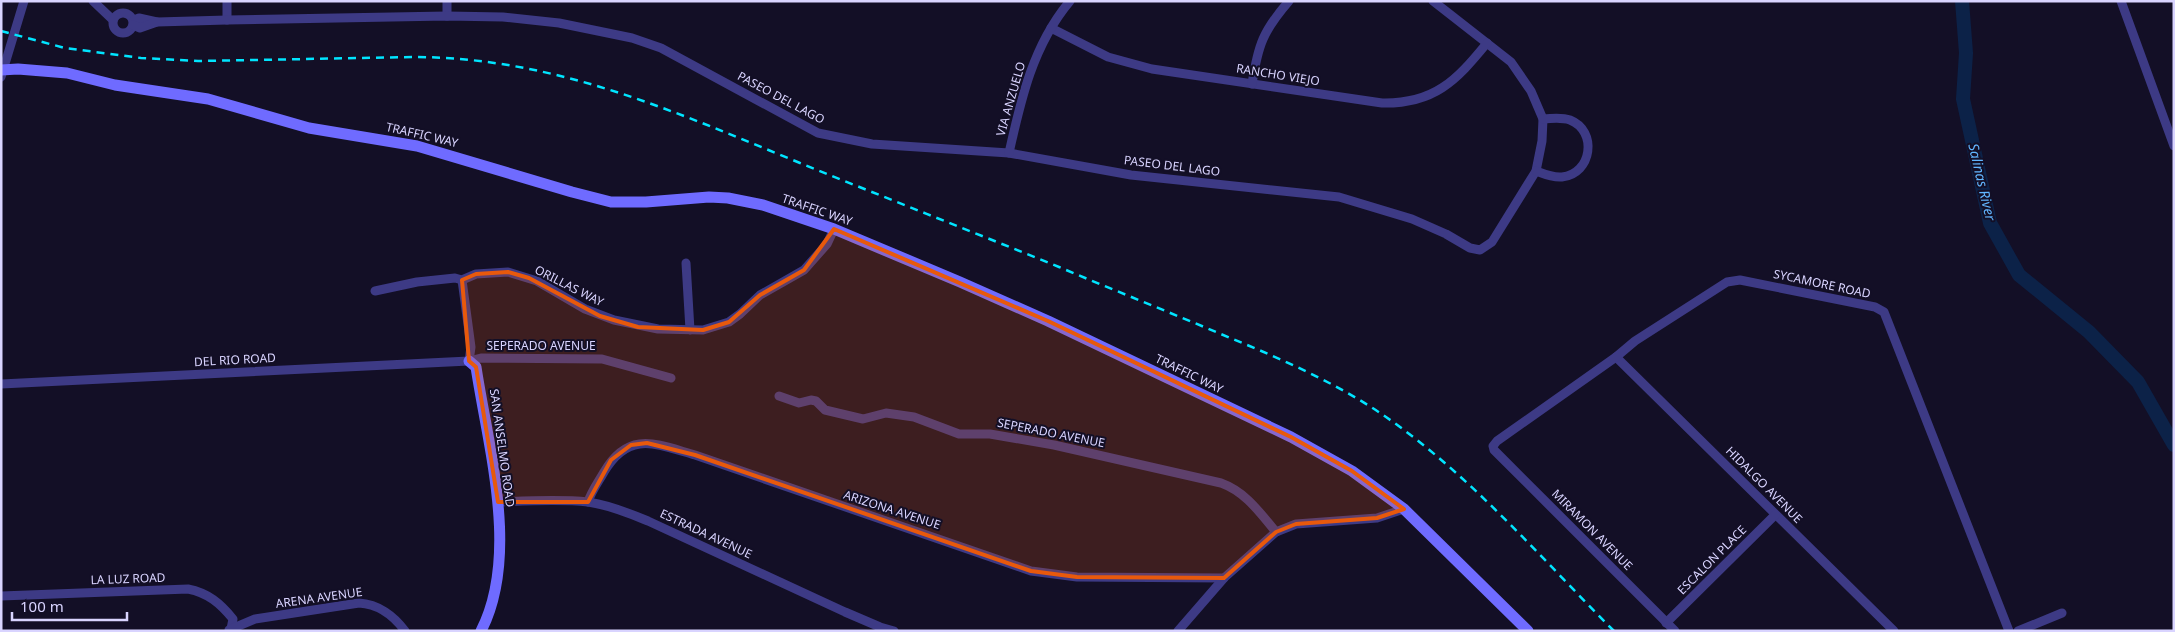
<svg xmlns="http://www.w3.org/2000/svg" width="2175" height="632" font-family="'Noto Sans',sans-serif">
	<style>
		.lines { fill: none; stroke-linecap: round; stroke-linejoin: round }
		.river { stroke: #0c2248; stroke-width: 14 }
		.street { stroke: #3d3a85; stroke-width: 9 }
		.secondary { stroke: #6f6bff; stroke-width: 11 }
		.rail { stroke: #00e5ff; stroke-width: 2.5; stroke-dasharray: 8 6; stroke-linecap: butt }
		.marked { fill: #e8590c; fill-opacity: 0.2; stroke: #e8590c; stroke-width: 4; stroke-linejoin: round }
		.labels { text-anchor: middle; stroke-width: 4; stroke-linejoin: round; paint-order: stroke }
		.street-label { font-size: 12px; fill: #d9d4ff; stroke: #130f26 }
		.water-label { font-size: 14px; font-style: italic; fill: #62b6ff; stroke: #130f26 }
	</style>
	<rect width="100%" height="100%" fill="#130f26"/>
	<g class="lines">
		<path class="river" d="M1962,1L1966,53L1963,99L1990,223L2019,275L2089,332L2138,382L2174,445"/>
		<g class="street">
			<path d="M93,1L113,20"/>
			<path d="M227,1V20"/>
			<path d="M447,1V16"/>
			<path d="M2121,1L2174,146"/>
			<circle cx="123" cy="23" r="10"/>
			<path d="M134,20L139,18L157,22"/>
			<path d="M133,25L140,28L157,22L227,20L447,16L503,17L559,23L632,38L661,48L818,133L872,144L1009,153L1131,175L1339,197L1412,219L1446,234L1470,248L1480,250L1492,242L1536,171L1542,141L1543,119L1531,91L1511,62L1433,1"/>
			<path d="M1051,28L1108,57L1152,69L1382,103C1434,104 1456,81 1487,43"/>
			<path d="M1,77L24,1"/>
			<path d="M1252,84C1258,45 1263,31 1289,1"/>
			<path d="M1009,153C1021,99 1033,45 1070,1"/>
			<path d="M1536,171C1544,174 1553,178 1562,177C1592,174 1598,131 1570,120C1562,117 1552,118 1543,119"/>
			<path d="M686,263L690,330"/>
			<path d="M462,280L471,347L469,361"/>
			<path d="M375,291L417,282L455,278L462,280L476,274L508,272L537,281L585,309L614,320L658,329L703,330L729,322L740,314L760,295L804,270L827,244L834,229"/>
			<path d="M1616,357L1894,631"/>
			<path d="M1,384L469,361L481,358L602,359L671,378"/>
			<path d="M779,396L799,403L811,400L816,401L825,410L863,419L886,413L914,417L959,434H990L1054,445L1221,483C1246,492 1260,513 1276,532"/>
			<path d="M498,502C527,501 559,499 588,502C609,505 629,513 648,521L845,612L880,627L894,631"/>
			<path d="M588,502C591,492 599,481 604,472C629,430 656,444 695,455L1031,571L1077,577L1224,578"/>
			<path d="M1,596L188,589C208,593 220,603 233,619L231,629"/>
			<path d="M1666,623L1775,515"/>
			<path d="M229,630L255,619L359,603C378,604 394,616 405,631"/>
			<path d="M1178,631L1224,578L1276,532L1296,524L1377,518L1404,509"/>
			<path d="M1675,631L1494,450L1493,446L1497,441L1616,357L1635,341L1727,282L1740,280L1875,307L1884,312L2009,631"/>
			<path d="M2018,631L2062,613"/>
		</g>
		<g class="secondary">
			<path d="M1,70L18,69L67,73L115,85L208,99L309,128L417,146L572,192L611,202H646L709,197L728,198L763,205L834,229L960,282L1048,321L1291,437L1352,471L1404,509L1528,631"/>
			<path d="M469,361L476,367C488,447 520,555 481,631"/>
		</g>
		<path class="rail" d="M1,31L65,48L141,58L198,61L416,57C556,58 673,111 800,163C886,198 973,232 1059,267C1111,289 1164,310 1216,332C1274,356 1334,381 1386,417C1471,476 1541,558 1614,631"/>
	</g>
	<path class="marked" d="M834,229L1048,321L1291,437L1352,471L1404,509L1377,518L1296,524L1276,532L1224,578L1077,577L1031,571L695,455L647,443L631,445L611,460L588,502H498L476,367L469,361L462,280L476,274L508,272L529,278L600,316L638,327L703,330L729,322L760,295L804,270Z"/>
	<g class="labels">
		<g class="street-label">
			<text transform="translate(1278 75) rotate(9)" y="4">RANCHO VIEJO</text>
			<text transform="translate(781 98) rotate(28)" y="4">PASEO DEL LAGO</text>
			<text transform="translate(1011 99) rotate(-74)" y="4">VIA ANZUELO</text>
			<text transform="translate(422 135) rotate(13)" y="4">TRAFFIC WAY</text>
			<text transform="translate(1172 166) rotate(7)" y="4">PASEO DEL LAGO</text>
			<text transform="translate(817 210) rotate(19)" y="4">TRAFFIC WAY</text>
			<text transform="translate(1822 284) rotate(12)" y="4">SYCAMORE ROAD</text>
			<text transform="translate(569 286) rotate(27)" y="4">ORILLAS WAY</text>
			<text x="541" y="350">SEPERADO AVENUE</text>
			<text transform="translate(235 360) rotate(-3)" y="4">DEL RIO ROAD</text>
			<text transform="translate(1189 374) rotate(26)" y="4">TRAFFIC WAY</text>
			<text transform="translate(1051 433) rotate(11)" y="4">SEPERADO AVENUE</text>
			<text transform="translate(502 448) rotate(82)" y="4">SAN ANSELMO ROAD</text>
			<text transform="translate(1764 485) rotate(45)" y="4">HIDALGO AVENUE</text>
			<text transform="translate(892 510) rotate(18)" y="4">ARIZONA AVENUE</text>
			<text transform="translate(1592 530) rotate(45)" y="4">MIRAMON AVENUE</text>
			<text transform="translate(706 534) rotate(25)" y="4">ESTRADA AVENUE</text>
			<text transform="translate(1712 560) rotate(-45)" y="4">ESCALON PLACE</text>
			<text transform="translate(128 579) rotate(-2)" y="4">LA LUZ ROAD</text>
			<text transform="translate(319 598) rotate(-8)" y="4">ARENA AVENUE</text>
		</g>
		<g class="water-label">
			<text transform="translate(1982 182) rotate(77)" y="5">Salinas River</text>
		</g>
	</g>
	<rect width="2175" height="632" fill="none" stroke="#d9d4ff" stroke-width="5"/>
	<path d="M12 612v8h115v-8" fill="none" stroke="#d9d4ff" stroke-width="2.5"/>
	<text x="20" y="612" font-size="15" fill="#d9d4ff" stroke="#130f26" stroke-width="4" paint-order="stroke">100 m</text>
</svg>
